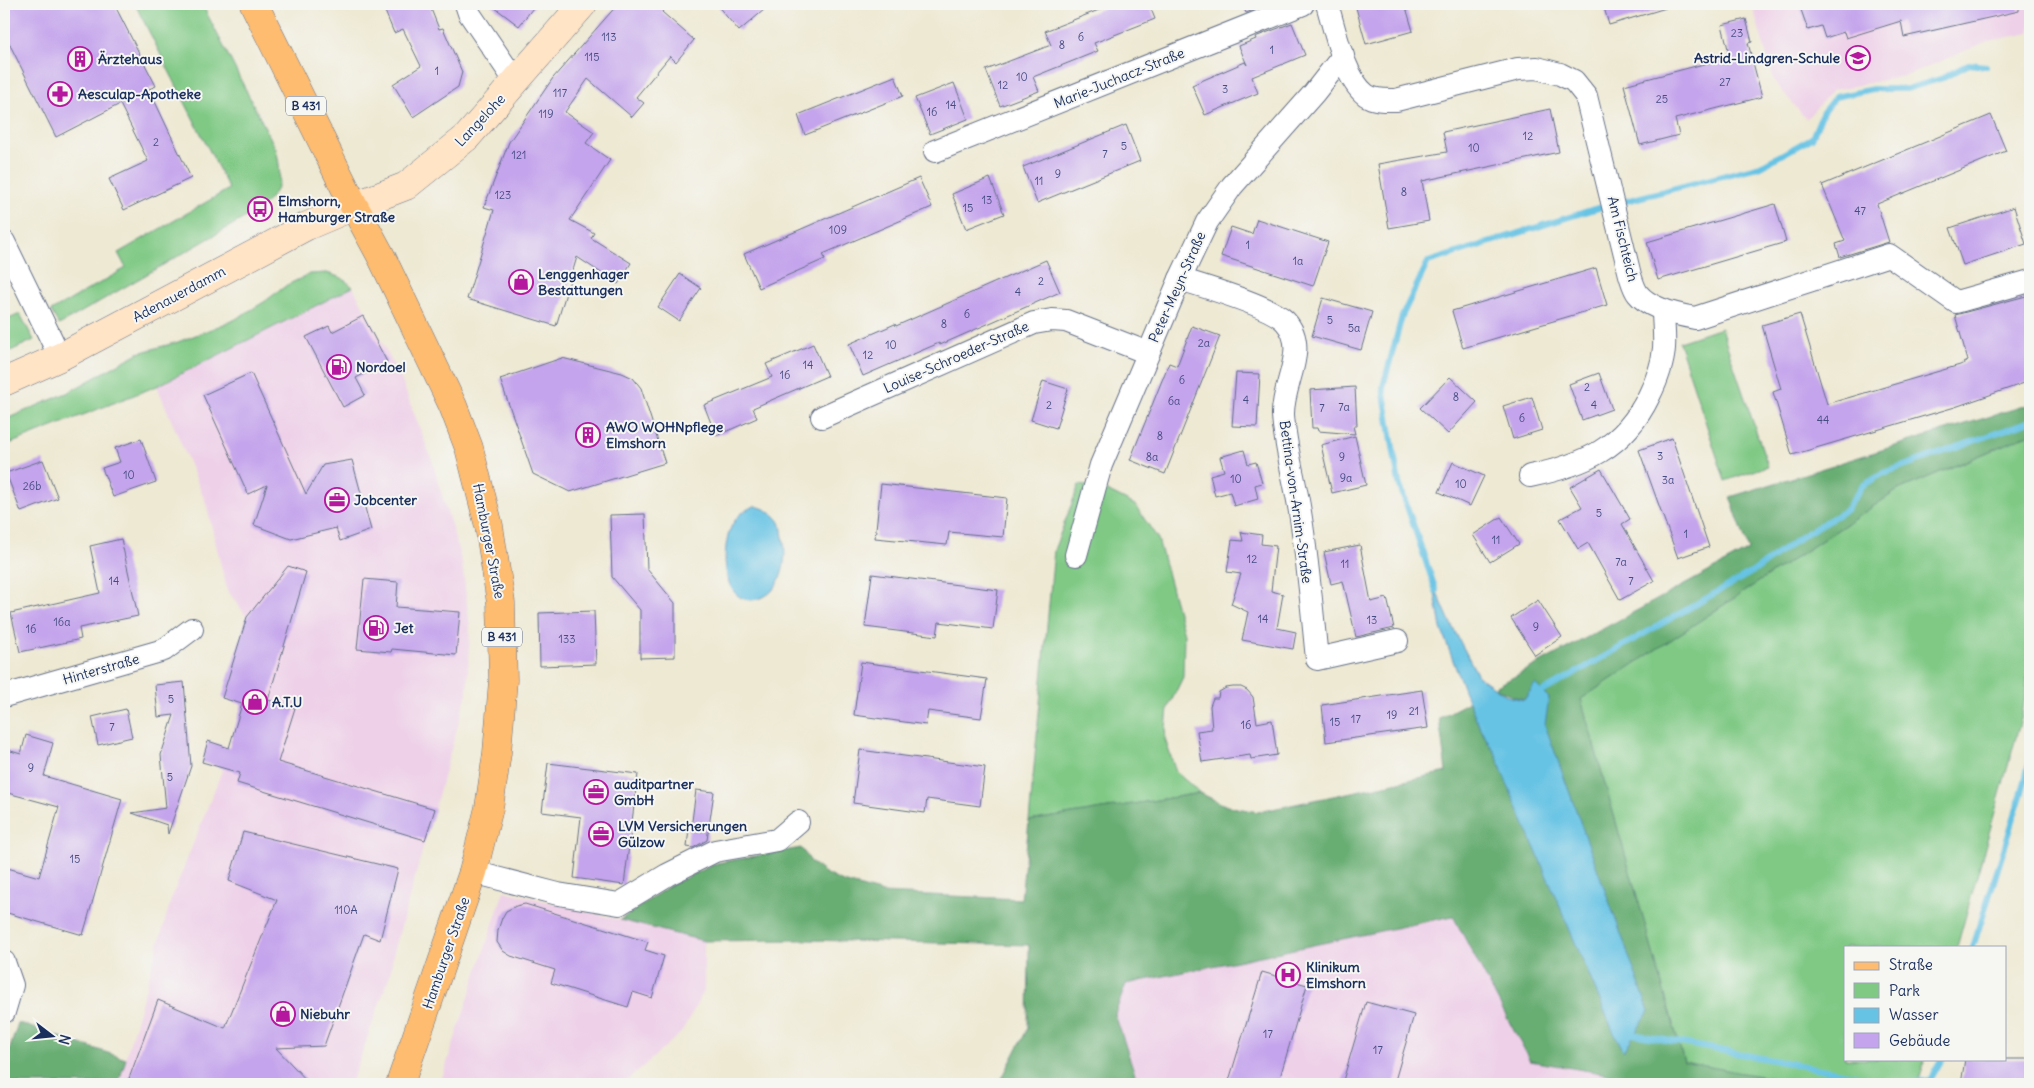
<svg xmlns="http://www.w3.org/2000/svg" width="2034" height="1088" font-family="Delius,sans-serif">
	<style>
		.built { fill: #eed0e8 }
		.green { fill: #80c985; stroke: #4e7c72 }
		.forest { fill: #68ad72; stroke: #426e68 }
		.water { fill: #66c3e4; stroke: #4079a1 }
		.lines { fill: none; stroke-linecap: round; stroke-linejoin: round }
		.stream { stroke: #66c3e4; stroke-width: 6 }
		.building { fill: #c4a4ec }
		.street-casing { stroke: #657087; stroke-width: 24 }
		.secondary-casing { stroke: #657087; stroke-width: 29 }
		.primary-casing { stroke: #657087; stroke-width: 29 }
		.street { stroke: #fff; stroke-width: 22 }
		.secondary { stroke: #ffe4c6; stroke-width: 28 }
		.primary { stroke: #febc70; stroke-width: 28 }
		.labels { text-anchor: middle; stroke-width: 4; stroke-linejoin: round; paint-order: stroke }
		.number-label { font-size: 11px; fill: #454c82 }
		.shield { fill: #f6f6f2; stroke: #5d6b8a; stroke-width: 1 }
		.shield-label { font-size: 12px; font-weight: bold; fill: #1b2f5e }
		.poi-label { font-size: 14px; font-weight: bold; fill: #1b2f5e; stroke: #f6f6f2; text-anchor: start }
		.street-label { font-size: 14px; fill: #1b2f5e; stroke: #f6f6f2 }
	</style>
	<rect width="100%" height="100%" fill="#f6f6f2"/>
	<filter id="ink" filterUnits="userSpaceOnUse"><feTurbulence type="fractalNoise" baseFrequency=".02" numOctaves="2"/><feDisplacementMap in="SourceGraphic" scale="10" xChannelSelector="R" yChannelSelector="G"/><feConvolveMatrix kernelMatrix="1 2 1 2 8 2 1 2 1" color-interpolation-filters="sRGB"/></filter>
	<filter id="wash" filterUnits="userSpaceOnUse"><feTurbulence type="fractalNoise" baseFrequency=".0096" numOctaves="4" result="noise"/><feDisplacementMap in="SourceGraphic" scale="20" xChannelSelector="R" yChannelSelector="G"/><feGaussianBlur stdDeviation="1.12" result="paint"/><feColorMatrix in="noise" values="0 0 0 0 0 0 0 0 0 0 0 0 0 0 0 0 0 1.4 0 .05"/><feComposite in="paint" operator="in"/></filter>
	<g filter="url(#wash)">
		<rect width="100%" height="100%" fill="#eee9d3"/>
		<g class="built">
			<path d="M1752,4H2030V33L1988,41L1909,75L1833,90L1806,119L1774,81Z"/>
			<path d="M353,287L401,379L432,460L462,563L470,627L467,693L394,951L390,974L351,1084H118L171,900L223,768L242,704L222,698L247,617L227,590L206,503L157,386Z"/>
			<path d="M504,891L704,941V991L681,1033L623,1084H440Z"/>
			<path d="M1453,916L1530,1061L1667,1084H1053L1090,943Z"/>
		</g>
		<g class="green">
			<path d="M135,4H202L276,149C284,183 280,193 253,213L59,325L51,311L126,268L118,253L229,189Z"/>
			<path d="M327,273L342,278L353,287L157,386L4,446V420L69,392L138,353L178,342L234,320L264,302L287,285L310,274Z"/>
			<path d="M20,314L34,340L4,354V321Z"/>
			<path d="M1721,328L1768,466L1725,481L1679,342Z"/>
			<path d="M2030,434V656L2022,716L1957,947H1845V1059H1925L1918,1084H1802L1684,1063L1581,699L1898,490Z"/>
			<path d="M1079,485L1101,488L1135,505L1158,539L1184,634L1183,677L1168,708L1165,739L1176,772L1200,793L1029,821L1054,550Z"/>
		</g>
		<g class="forest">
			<path d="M2030,404V434L1898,490L1581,699L1684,1062L1802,1084H1667L1530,1061L1453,916L1126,984L1115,1014L1135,1074V1084H999L1028,1028L1029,945L802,940L704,941L620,920L669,886L717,863L801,848L812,863L828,875L843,882L883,893L1021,899L1029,821L1200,793L1227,806L1258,812L1446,772L1439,718L1469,702L1480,728L1497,756L1503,774L1545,724L1548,698C1525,700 1515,700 1495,687L1749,550L1730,497Z"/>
			<path d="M18,1023L126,1059L118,1084H4V1067Z"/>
		</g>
		<g class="water">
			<path d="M755,506C765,508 774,513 780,522C782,526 782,533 783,537C789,561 781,599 751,600C719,600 721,540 734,522C739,514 746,509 755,506Z"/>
			<path d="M1433,583L1451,624L1478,676L1507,696L1524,700L1535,684L1549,698L1545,725L1649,1011L1624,1051L1613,1031L1503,774L1497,756L1480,728L1464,690L1441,628Z"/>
		</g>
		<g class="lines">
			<g class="stream">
				<path d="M1436,591L1399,483L1383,387L1402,316L1428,262L1591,210L1761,166L1812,138L1823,112L1835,97L1873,89H1907L1943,78L1969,64L1986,66"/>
				<path d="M1539,697L1542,692L1754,571L1802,536L1846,510L1862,486L1884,473L2030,421"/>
				<path d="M1973,947L2023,789L2030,760"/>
				<path d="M1628,1033L1901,1084L1930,1080L1942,1059"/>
			</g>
		</g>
		<g id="blocks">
			<g class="building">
				<path d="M4,4H114L156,86L149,89L191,178L124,210L109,179L148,161L120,104L56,137L4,33Z"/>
				<path d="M382,4H429L439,29L443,28L462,72L458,87L413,117L393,84L421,66L403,29L394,33Z"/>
				<path d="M490,4H536L519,26Z"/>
				<path d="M618,4H668L662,12L694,40L676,62L670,56L636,97L644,103L632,117L588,79L565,112L594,132L586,143L610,160L570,220L594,233L591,238L631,263L618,284L577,257L556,326L467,299L494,210L484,207L509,142L553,78Z"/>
				<path d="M716,4H771L739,31Z"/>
				<path d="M1114,4H1149L1155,19L1094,43L1098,51L1033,77L1039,91L1000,106L986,70L1051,45L1045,31Z"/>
				<path d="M1242,4H1268L1246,13Z"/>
				<path d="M1355,4H1405L1413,31L1366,44Z"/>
				<path d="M1603,4H1666V8L1609,25Z"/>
				<path d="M1799,4H2019V11L1904,37L1901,21L1846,38L1844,32L1825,38L1821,26L1808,30Z"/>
				<path d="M1746,19L1752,42L1748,43L1762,97L1675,119L1679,135L1640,145L1624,85L1730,57L1722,25Z"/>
				<path d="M1292,23L1305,55L1252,77L1258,93L1205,115L1192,85L1245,62L1247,65L1239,46L1256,39L1255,37Z"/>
				<path d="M895,76L903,96L805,135L798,115Z"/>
				<path d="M954,83L968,119L930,134L915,98Z"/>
				<path d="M1550,109L1559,152L1422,181L1429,221L1389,228L1378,164L1447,152L1443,132Z"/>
				<path d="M1991,115L2006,151L1877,204L1889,242L1840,257L1836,244L1845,241L1822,185Z"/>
				<path d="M1126,125L1140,161L1037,203L1023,167Z"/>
				<path d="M919,178L932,207L823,254L825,259L759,288L744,254Z"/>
				<path d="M990,178L1004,214L966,229L952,194Z"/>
				<path d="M1775,204L1786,242L1658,280L1647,242Z"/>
				<path d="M2014,207L2026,244L1963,265L1950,228Z"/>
				<path d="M1257,219L1328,242L1313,286L1221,256L1231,227L1252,234Z"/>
				<path d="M1046,260L1060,292L940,345L939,343L863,376L849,344L895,324L896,326Z"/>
				<path d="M1596,268L1607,305L1463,348L1452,311Z"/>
				<path d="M680,274L701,288L679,321L658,307Z"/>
				<path d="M2030,295V381L1955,407L1792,455L1773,392L1781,389L1762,325L1800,314L1827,404L1960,365L1968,361L1955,315Z"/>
				<path d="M1323,298L1372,312L1361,350L1312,336Z"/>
				<path d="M363,316L387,362L356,378L365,395L343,407L306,337L329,326L332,332Z"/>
				<path d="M1192,326L1220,336L1165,474L1130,460L1169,363L1177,366Z"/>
				<path d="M813,344L827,376L753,408L757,418L716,436L704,405L772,377L766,364Z"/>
				<path d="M562,358L622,373L633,378L641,388L665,463L570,492L533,474L500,379Z"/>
				<path d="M251,373L306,494L323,465L352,460L371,530L340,541L336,528L291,539L254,525L267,485L248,494L203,395Z"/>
				<path d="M1236,373L1260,374L1257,427L1232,426Z"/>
				<path d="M1599,373L1612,409L1582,420L1569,384Z"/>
				<path d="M1450,377L1477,402L1448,434L1420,408Z"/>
				<path d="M1043,381L1068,389L1056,428L1031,420Z"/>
				<path d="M1355,387L1357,426H1353L1355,434L1318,431L1317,428H1312L1310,390Z"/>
				<path d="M1532,397L1542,430L1513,439L1503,406Z"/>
				<path d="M1355,436L1366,485L1332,493L1321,445Z"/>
				<path d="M1672,438L1709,547L1678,558L1639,450Z"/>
				<path d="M141,439L156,482L113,497L102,468L120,462L115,448Z"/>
				<path d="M1244,450L1248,464L1256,462L1262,483L1255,485L1258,499L1234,506L1230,492L1215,496L1210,475L1224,471L1220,457Z"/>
				<path d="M43,460L58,498L21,512L6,473Z"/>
				<path d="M1453,462L1484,476L1470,506L1439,492Z"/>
				<path d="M1601,469L1630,519L1622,524L1654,581L1620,600L1588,543L1578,549L1560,519L1582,507L1570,487Z"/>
				<path d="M881,484L1007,498L1003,537L949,532L947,545L875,538Z"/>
				<path d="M645,514L647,569L675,603V657L640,658V610L612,577L610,515Z"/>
				<path d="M1501,517L1519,544L1490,562L1473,535Z"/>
				<path d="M1241,532L1262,535L1261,544L1276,546L1271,591L1283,594L1277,628L1296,632L1293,649L1242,640L1248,612L1231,604L1241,574L1227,572L1232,540L1243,541Z"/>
				<path d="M121,539L138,616L79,628L81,639L20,652L11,613L100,593L90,546Z"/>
				<path d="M1360,545L1371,602L1387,598L1394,628L1356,637L1343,581L1331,584L1324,552Z"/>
				<path d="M288,566L306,572L268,700L295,708L278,762L435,809L425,840L237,783L240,773L202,762L208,741L229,748L242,704L222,698L247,617Z"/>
				<path d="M872,574L998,590L993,629L939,622L937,636L865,627Z"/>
				<path d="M364,579L398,582L396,607L460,612L456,655L392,649L391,652L357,649Z"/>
				<path d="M1538,600L1562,637L1535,655L1511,618Z"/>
				<path d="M594,611L596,664L540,666L539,613Z"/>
				<path d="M861,662L987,679L981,718L928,711L926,725L854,715Z"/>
				<path d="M184,682L191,766L168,834L167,825L132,813L166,808L161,755L174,715L158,717L155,685Z"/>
				<path d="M1233,687H1241L1247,690L1253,697L1257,723L1272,720L1277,755L1251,759L1250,755L1202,762L1197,731L1212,729L1210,706L1213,698H1218L1219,692L1226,688Z"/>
				<path d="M1422,690L1428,728L1326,742L1322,705Z"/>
				<path d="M126,709L132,737L98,745L92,717Z"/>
				<path d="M26,735L53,743L44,776L122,799L83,935L4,912V867L39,877L59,807L4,792V749L21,754Z"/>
				<path d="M860,750L985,767L980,806L927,799L925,813L853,803Z"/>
				<path d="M548,763L638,774L624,885L574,878L581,817L542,812Z"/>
				<path d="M696,790L714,792L707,840L693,848L687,847L689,828L691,829Z"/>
				<path d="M243,832L398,869L380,940L364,934L324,1046L276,1048L310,1084H127L158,1000L225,1028L277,900L229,881Z"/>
				<path d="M525,904L648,942L645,950L664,956L652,998L633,992L628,1007L551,983L555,970L511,956L503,951L497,942L498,930L502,918L506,911L516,906Z"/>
				<path d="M1262,972L1307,985L1278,1084H1228Z"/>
				<path d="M1366,1002L1414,1015L1394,1084H1342Z"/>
				<path d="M1965,1059H2030V1084H1961Z"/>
			</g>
		</g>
	</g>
	<g filter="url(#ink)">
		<use href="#blocks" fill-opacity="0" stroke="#657087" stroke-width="1"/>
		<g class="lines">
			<defs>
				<g id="street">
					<path d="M466,4L469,13L516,82"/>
					<path d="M1327,4C1335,30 1344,78 1366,95C1375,101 1387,100 1396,100L1518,69L1537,68L1560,74L1574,81L1586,96L1630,275C1632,281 1634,289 1638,294C1650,309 1678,315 1695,318L1889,255L1956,302L2030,281"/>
					<path d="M935,151L1303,4"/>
					<path d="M4,242L60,357"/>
					<path d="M1180,279C1202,286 1271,306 1285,321C1310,348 1282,383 1283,415C1285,447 1295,480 1300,512C1308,561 1312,610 1317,659L1397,641"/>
					<path d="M822,417L1034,323L1052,320L1066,321L1148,353"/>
					<path d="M1530,476C1584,465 1624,448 1649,396C1656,382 1663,364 1664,348C1665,336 1663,322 1663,310"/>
					<path d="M1076,555L1101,465L1180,279L1207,222L1232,186L1314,93L1343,56"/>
					<path d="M4,696L164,650L192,629"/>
					<path d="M473,872L558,894L619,904L667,875L715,851L777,840L798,822"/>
					<path d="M4,1012L12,985L4,962"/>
				</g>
				<path id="secondary" d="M4,382L60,357L307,226L354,206L406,186L467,137L583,4"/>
				<path id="primary" d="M254,4L354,206L381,256L453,406L469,448L489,526L501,603L503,680L497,753L489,808L473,872L400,1084"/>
			</defs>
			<use href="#street" class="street-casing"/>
			<use href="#secondary" class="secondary-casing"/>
			<use href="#primary" class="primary-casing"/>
			<use href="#street" class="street"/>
			<use href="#secondary" class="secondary"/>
			<use href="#primary" class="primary"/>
		</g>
	</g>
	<defs>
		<symbol id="school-ring" viewBox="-11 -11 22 22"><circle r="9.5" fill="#f6f6f2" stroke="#b5179e" stroke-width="1.5"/><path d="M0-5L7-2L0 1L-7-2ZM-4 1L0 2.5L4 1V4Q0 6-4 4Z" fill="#b5179e"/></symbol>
		<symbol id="building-ring" viewBox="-11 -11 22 22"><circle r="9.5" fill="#f6f6f2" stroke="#b5179e" stroke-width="1.5"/><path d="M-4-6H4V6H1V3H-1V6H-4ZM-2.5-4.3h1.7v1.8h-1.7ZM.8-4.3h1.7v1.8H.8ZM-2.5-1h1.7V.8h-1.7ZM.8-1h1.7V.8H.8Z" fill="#b5179e"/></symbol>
		<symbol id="pharmacy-ring" viewBox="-11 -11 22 22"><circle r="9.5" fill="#f6f6f2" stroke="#b5179e" stroke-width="1.5"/><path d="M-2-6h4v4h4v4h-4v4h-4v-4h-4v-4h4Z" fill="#b5179e"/></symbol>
		<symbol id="bus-ring" viewBox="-11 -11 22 22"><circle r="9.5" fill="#f6f6f2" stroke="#b5179e" stroke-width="1.5"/><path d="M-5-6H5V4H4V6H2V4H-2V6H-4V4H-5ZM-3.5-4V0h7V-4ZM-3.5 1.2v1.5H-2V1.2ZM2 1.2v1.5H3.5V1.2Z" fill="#b5179e"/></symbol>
		<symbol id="shop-ring" viewBox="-11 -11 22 22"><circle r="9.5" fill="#f6f6f2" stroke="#b5179e" stroke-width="1.5"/><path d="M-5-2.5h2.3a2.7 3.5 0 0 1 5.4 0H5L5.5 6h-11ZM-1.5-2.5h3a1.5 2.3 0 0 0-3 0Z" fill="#b5179e"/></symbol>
		<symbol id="fuel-ring" viewBox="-11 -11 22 22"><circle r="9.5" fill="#f6f6f2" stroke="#b5179e" stroke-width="1.5"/><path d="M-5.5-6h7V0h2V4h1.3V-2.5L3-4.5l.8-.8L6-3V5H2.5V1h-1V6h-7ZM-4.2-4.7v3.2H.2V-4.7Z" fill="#b5179e"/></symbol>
		<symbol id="office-ring" viewBox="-11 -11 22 22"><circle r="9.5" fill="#f6f6f2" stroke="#b5179e" stroke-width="1.5"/><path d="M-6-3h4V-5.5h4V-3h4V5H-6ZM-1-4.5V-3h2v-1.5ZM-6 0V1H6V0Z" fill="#b5179e"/></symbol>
		<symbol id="hospital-ring" viewBox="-11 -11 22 22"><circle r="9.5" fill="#f6f6f2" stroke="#b5179e" stroke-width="1.5"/><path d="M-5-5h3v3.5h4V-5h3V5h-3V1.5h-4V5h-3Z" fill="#b5179e"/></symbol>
	</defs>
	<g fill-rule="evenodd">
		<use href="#school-ring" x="1844" y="44" width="28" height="28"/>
		<use href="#building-ring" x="66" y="45" width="28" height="28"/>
		<use href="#pharmacy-ring" x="46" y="80" width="28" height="28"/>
		<use href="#bus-ring" x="246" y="195" width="28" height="28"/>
		<use href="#shop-ring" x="507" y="268" width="28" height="28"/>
		<use href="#fuel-ring" x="325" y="353" width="28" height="28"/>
		<use href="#building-ring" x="574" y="421" width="28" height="28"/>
		<use href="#office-ring" x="323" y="486" width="28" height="28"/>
		<use href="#fuel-ring" x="362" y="614" width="28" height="28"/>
		<use href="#shop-ring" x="241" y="688" width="28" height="28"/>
		<use href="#office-ring" x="582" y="778" width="28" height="28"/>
		<use href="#office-ring" x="587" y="820" width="28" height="28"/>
		<use href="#hospital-ring" x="1274" y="961" width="28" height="28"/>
		<use href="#shop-ring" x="269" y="1000" width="28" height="28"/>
	</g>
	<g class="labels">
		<g class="number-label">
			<text x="1737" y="37">23</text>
			<text x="609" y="41">113</text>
			<text x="1081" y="41">6</text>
			<text x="1062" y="49">8</text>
			<text x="1272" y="54">1</text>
			<text x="592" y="61">115</text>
			<text x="437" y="75">1</text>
			<text x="1022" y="81">10</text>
			<text x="1725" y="86">27</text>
			<text x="1003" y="89">12</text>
			<text x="1225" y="93">3</text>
			<text x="560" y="97">117</text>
			<text x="1662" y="103">25</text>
			<text x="951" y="109">14</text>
			<text x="932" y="116">16</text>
			<text x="546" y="118">119</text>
			<text x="1528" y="140">12</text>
			<text x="156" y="146">2</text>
			<text x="1124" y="150">5</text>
			<text x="1474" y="152">10</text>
			<text x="1105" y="158">7</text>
			<text x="519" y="159">121</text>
			<text x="1058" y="178">9</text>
			<text x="1039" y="185">11</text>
			<text x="1404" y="196">8</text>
			<text x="503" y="199">123</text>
			<text x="987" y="204">13</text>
			<text x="968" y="212">15</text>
			<text x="1860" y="215">47</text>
			<text x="838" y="234">109</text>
			<text x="1248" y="249">1</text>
			<text x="1298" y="265">1a</text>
			<text x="1041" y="285">2</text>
			<text x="1018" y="296">4</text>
			<text x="967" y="318">6</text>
			<text x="1330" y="324">5</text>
			<text x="944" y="328">8</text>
			<text x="1354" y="332">5a</text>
			<text x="1204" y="347">2a</text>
			<text x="891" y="349">10</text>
			<text x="868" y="359">12</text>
			<text x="808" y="369">14</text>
			<text x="785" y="379">16</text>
			<text x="1182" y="384">6</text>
			<text x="1587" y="391">2</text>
			<text x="1456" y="401">8</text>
			<text x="1246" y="404">4</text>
			<text x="1174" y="405">6a</text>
			<text x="1049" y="409">2</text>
			<text x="1594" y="409">4</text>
			<text x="1344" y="411">7a</text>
			<text x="1322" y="412">7</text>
			<text x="1522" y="422">6</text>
			<text x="1823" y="424">44</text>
			<text x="1160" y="440">8</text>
			<text x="1660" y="460">3</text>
			<text x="1152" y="461">8a</text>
			<text x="1342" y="461">9</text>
			<text x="129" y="479">10</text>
			<text x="1346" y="482">9a</text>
			<text x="1236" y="483">10</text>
			<text x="1668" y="484">3a</text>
			<text x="1461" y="488">10</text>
			<text x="32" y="490">26b</text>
			<text x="1599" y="517">5</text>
			<text x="1686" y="538">1</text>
			<text x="1496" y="544">11</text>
			<text x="1252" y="563">12</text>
			<text x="1621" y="566">7a</text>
			<text x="1345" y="568">11</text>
			<text x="114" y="585">14</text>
			<text x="1631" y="585">7</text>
			<text x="1263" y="623">14</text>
			<text x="1372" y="624">13</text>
			<text x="62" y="626">16a</text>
			<text x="1536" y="631">9</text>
			<text x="31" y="633">16</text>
			<text x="567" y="643">133</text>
			<text x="171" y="703">5</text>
			<text x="1414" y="715">21</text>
			<text x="1392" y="719">19</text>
			<text x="1356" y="723">17</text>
			<text x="1335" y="726">15</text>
			<text x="1246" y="729">16</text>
			<text x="112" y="731">7</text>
			<text x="31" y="772">9</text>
			<text x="170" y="781">5</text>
			<text x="75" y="863">15</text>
			<text x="346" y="914">110A</text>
			<text x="1268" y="1038">17</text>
			<text x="1378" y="1054">17</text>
		</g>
		<g class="shield">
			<rect x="286" y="96.5" width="40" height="19" rx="4"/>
			<rect x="482" y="627.5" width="40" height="19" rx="4"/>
		</g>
		<g class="shield-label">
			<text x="306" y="110">B 431</text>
			<text x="502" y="641">B 431</text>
		</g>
		<g class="poi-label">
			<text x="1840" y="63" text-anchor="end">Astrid-Lindgren-Schule</text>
			<text x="98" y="64">Ärztehaus</text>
			<text x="78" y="99">Aesculap-Apotheke</text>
			<text x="278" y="206">Elmshorn,<tspan x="278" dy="16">Hamburger Straße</tspan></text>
			<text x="538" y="279">Lenggenhager<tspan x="538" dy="16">Bestattungen</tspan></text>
			<text x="356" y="372">Nordoel</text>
			<text x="606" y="432">AWO WOHNpflege<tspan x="606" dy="16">Elmshorn</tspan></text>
			<text x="354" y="505">Jobcenter</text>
			<text x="394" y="633">Jet</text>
			<text x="272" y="707">A.T.U</text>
			<text x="614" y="789">auditpartner<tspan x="614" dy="16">GmbH</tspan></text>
			<text x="618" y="831">LVM Versicherungen<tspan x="618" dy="16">Gülzow</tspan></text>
			<text x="1306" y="972">Klinikum<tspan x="1306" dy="16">Elmshorn</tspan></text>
			<text x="300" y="1019">Niebuhr</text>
		</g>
		<g class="street-label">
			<text transform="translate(1119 78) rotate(-22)" y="5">Marie-Juchacz-Straße</text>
			<text transform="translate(480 120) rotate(-47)" y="5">Langelohe</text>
			<text transform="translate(1623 239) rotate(76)" y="5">Am Fischteich</text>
			<text transform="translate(1177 287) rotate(-66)" y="5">Peter-Meyn-Straße</text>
			<text transform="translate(179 294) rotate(-28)" y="5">Adenauerdamm</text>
			<text transform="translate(956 357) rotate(-24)" y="5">Louise-Schroeder-Straße</text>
			<text transform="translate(1296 502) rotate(82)" y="5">Bettina-von-Arnim-Straße</text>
			<text transform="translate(489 541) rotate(79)" y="5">Hamburger Straße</text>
			<text transform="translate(101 669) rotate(-16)" y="5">Hinterstraße</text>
			<text transform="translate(446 953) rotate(-71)" y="5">Hamburger Straße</text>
		</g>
	</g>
	<rect width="2034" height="1088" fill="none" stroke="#f6f6f2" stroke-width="20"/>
	<rect x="1844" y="946" width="162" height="115" fill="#f6f6f2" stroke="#9ea6b7"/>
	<rect x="1854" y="962" width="25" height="8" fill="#febc70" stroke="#9ea6b7"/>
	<text x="1889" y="970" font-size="15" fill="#1b2f5e">Straße</text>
	<rect x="1854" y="983" width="25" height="15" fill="#80c985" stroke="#9ea6b7"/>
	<text x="1889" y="996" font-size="15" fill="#1b2f5e">Park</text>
	<rect x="1854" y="1008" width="25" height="15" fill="#66c3e4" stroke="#9ea6b7"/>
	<text x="1889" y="1020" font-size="15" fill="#1b2f5e">Wasser</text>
	<rect x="1854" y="1033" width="25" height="15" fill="#c4a4ec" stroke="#9ea6b7"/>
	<text x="1889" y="1046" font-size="15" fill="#1b2f5e">Gebäude</text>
	<g transform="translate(52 1036) rotate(106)" stroke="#f6f6f2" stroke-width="4" paint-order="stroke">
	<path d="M0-4L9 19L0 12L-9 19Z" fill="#1b2f5e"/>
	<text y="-8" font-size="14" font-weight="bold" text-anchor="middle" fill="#1b2f5e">N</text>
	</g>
</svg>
